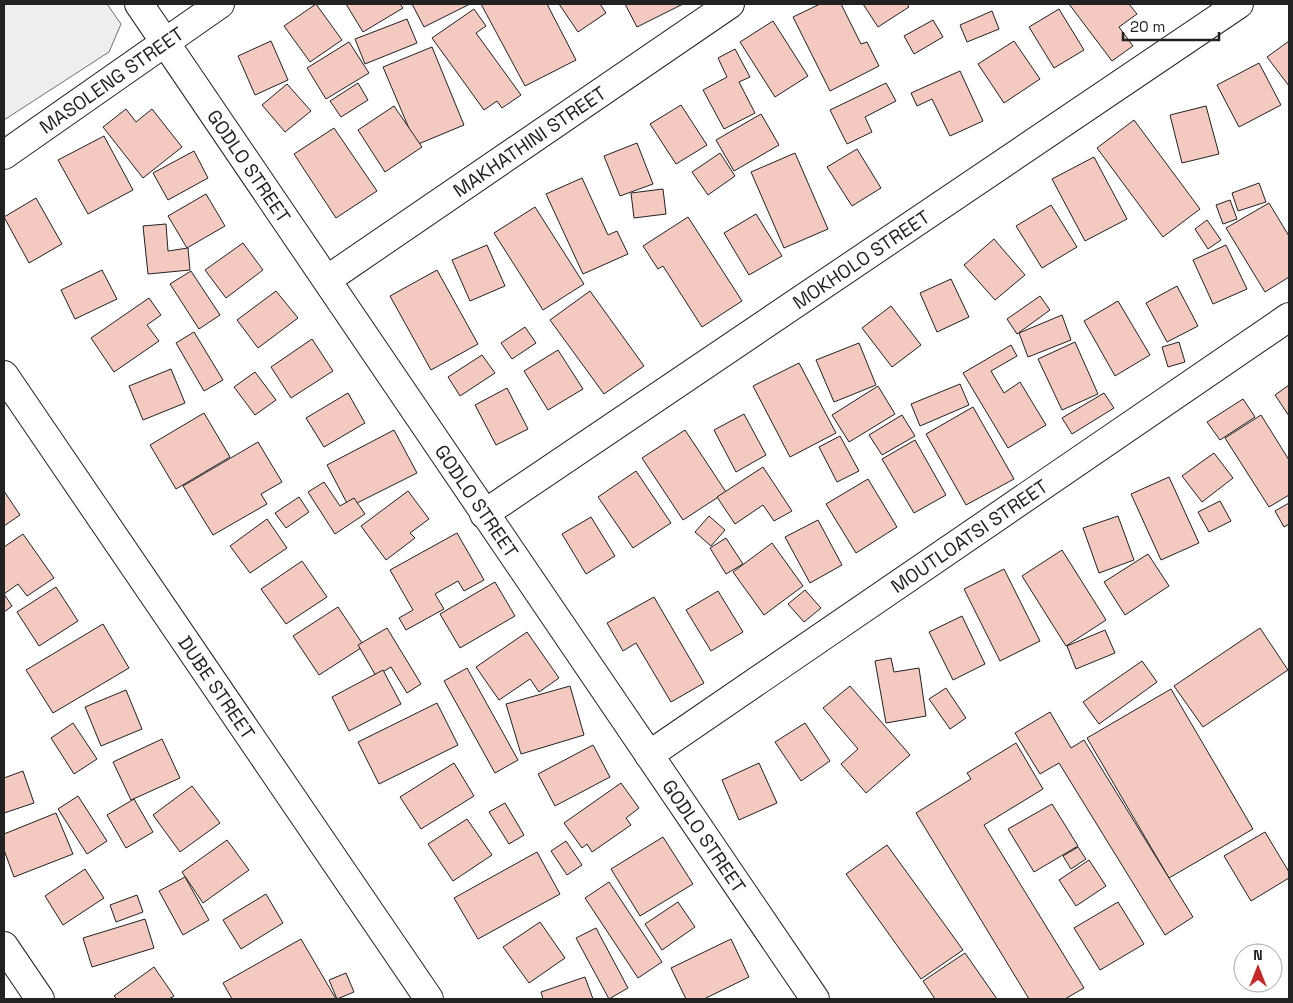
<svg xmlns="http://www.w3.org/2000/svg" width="1293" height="1003" font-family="'Space Grotesk',sans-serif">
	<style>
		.green { fill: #eee; stroke: #6f6f6f }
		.building { fill: #f3c9c0; stroke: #222 }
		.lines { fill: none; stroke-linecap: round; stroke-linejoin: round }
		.minor-casing { stroke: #222; stroke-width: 30 }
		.tertiary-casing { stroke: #222; stroke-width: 30 }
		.minor { stroke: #fff; stroke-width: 28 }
		.tertiary { stroke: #fff; stroke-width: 28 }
		.labels { text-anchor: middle; stroke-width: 4; stroke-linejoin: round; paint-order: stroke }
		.street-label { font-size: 19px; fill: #222; stroke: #fff }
	</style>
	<rect width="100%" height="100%" fill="#fff"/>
	<path class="green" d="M4,4H107L121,24L109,52L4,120Z"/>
	<g class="building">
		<path d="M316,4L342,40L310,62L284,26Z"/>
		<path d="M346,4H400L403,8L363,32Z"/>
		<path d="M412,4H470L424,27Z"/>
		<path d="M481,4H547L576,60L525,86Z"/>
		<path d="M559,4H600L606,13L578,32Z"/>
		<path d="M625,4H683L637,27Z"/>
		<path d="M820,4H841L861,44L867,42L879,66L830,91L793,17Z"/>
		<path d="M863,4H907L909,7L878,27Z"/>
		<path d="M1069,4H1129L1137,14L1119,27L1133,46L1112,61Z"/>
		<path d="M474,9L486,26L476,33L521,95L502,108L497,101L484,110L432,38Z"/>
		<path d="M1059,9L1084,50L1054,68L1029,27Z"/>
		<path d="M992,11L999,29L967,42L960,25Z"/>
		<path d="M407,19L417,43L365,64L355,39Z"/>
		<path d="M933,20L943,37L914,54L904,36Z"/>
		<path d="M773,21L808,76L775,97L740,42Z"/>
		<path d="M271,41L288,80L255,95L238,56Z"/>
		<path d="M1014,41L1040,79L1004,103L978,64Z"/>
		<path d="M1289,41V86L1267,57Z"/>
		<path d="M349,42L369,73L326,99L307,68Z"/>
		<path d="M432,47L464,125L416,145L383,67Z"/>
		<path d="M735,49L750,77L739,82L755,113L724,129L703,90L727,77L718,58Z"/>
		<path d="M1259,63L1281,105L1239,127L1217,85Z"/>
		<path d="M960,71L983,121L950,136L932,99L917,106L911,93Z"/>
		<path d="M358,83L368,100L341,117L330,101Z"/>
		<path d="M886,83L896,101L865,117L872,132L847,144L830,110Z"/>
		<path d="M287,84L311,111L285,132L262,105Z"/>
		<path d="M681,105L707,145L676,164L650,124Z"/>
		<path d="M394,106L422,147L385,172L358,130Z"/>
		<path d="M1206,106L1219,154L1182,163L1170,115Z"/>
		<path d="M126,109L136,122L152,109L182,147L143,178L103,127Z"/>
		<path d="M761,114L779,145L734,171L716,140Z"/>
		<path d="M1134,120L1200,209L1163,237L1097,148Z"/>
		<path d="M334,128L377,191L336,218L294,154Z"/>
		<path d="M104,136L133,190L88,214L58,160Z"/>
		<path d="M637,143L653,184L620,196L604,156Z"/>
		<path d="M857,149L881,188L852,206L827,167Z"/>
		<path d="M194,151L208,178L168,200L153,173Z"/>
		<path d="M720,153L735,176L708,195L692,172Z"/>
		<path d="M795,153L828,229L784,248L751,172Z"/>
		<path d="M1094,157L1127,219L1085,241L1052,179Z"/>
		<path d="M582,178L608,235L617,231L628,254L583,274L546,194Z"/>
		<path d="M1259,183L1266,202L1238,211L1232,193Z"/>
		<path d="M663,189L666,214L634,218L631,193Z"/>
		<path d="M206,194L225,226L187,248L168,216Z"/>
		<path d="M36,198L62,244L29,263L4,217Z"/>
		<path d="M1230,200L1237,219L1223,224L1216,205Z"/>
		<path d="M1269,203L1289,236V277L1265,292L1226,228Z"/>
		<path d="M1051,205L1077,247L1042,268L1016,226Z"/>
		<path d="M535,207L584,284L543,310L494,233Z"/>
		<path d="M756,214L782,256L749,275L724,233Z"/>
		<path d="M688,217L742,301L702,327L663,266L658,269L643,246Z"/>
		<path d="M1207,220L1221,240L1208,249L1195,229Z"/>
		<path d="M166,224L168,251L188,248L190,270L148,274L143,226Z"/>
		<path d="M994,239L1025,275L995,300L964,265Z"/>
		<path d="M243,243L263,270L226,298L205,270Z"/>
		<path d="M487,245L505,286L470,301L452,260Z"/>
		<path d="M1226,245L1247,289L1213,304L1193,260Z"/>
		<path d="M102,270L117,299L75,319L61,290Z"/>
		<path d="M437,270L478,344L431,370L390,296Z"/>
		<path d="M191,271L220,315L199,329L170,284Z"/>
		<path d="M951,279L969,317L937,332L920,293Z"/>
		<path d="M1177,286L1198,326L1167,342L1146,303Z"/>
		<path d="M276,291L298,318L258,348L237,320Z"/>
		<path d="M590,291L644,366L604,394L550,320Z"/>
		<path d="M1040,296L1050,310L1017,334L1007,319Z"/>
		<path d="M149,298L161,315L147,325L159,341L114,372L91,338Z"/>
		<path d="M1118,301L1150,355L1115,376L1084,321Z"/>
		<path d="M891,306L921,345L892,367L862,328Z"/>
		<path d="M1062,315L1071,340L1028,357L1019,333Z"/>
		<path d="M525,327L536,343L512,359L501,343Z"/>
		<path d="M194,332L223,380L204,391L176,343Z"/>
		<path d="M312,339L333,371L291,398L271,367Z"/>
		<path d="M1075,342L1098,394L1062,410L1038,359Z"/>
		<path d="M1179,342L1185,362L1168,367L1162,347Z"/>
		<path d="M859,343L876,385L834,402L816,360Z"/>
		<path d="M1011,345L1017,356L991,371L1004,393L1020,382L1046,425L1008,448L963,373Z"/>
		<path d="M558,350L583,389L548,410L524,371Z"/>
		<path d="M482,355L495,373L460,396L448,377Z"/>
		<path d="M799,363L836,433L790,457L753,386Z"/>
		<path d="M171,369L185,403L143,420L129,386Z"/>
		<path d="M255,372L276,400L255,415L234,387Z"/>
		<path d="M960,384L969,405L920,426L911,404Z"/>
		<path d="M1289,385V416L1275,395Z"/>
		<path d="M878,386L895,414L849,442L832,415Z"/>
		<path d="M507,388L528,429L496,445L475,405Z"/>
		<path d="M348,393L365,423L324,447L306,418Z"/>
		<path d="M1104,393L1114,408L1072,434L1062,418Z"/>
		<path d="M1243,399L1255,417L1220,440L1207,422Z"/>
		<path d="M973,407L1014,479L966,505L926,434Z"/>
		<path d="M204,413L230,457L176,489L150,445Z"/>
		<path d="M744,414L766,455L736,472L714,430Z"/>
		<path d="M902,415L915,436L882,455L869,435Z"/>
		<path d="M1261,415L1289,460V495L1269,507L1225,438Z"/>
		<path d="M394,430L417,473L349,507L327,465Z"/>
		<path d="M685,430L726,492L683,520L642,458Z"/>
		<path d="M840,436L859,471L837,482L819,447Z"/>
		<path d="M915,440L946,495L914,513L882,459Z"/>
		<path d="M258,442L282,482L261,494L267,504L213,535L183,486Z"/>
		<path d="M1214,453L1233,478L1202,502L1182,476Z"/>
		<path d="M763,467L792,511L774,521L763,505L735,524L717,497Z"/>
		<path d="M636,471L671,523L633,548L598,497Z"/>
		<path d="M1169,477L1199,543L1161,560L1131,494Z"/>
		<path d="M868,479L897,527L856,553L826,504Z"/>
		<path d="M324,482L340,506L354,498L365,514L335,534L308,492Z"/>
		<path d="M4,491L20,515L4,526Z"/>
		<path d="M408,491L429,519L410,533L415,538L386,560L361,526Z"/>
		<path d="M299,497L309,512L286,528L275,513Z"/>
		<path d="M1220,501L1231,521L1209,532L1198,512Z"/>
		<path d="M1289,503V524L1284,527L1275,511Z"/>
		<path d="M709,516L725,530L711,546L695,532Z"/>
		<path d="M1118,516L1134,560L1099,573L1083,528Z"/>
		<path d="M591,517L615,556L586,574L562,534Z"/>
		<path d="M267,519L287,548L250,573L230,546Z"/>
		<path d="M818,520L842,565L810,583L785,537Z"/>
		<path d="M457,533L484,580L464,591L458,581L435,594L444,609L406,630L399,618L413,610L390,570Z"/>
		<path d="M23,534L54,578L27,596L18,584L4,594V547Z"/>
		<path d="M726,538L743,564L726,574L710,548Z"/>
		<path d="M772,543L803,586L764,615L733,572Z"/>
		<path d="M1062,550L1106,620L1066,646L1022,576Z"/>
		<path d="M1148,554L1169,586L1125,615L1104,582Z"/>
		<path d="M302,561L327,597L286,624L261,589Z"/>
		<path d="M1004,569L1040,641L1000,661L964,589Z"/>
		<path d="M495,582L515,616L460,648L440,614Z"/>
		<path d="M56,587L78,621L39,646L17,612Z"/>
		<path d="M805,590L821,608L804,622L788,604Z"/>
		<path d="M718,591L743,632L711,651L686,610Z"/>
		<path d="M4,594L12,606L4,612Z"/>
		<path d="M654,597L704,683L671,702L636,643L623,651L607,623Z"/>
		<path d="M338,607L364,646L319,675L293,636Z"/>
		<path d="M962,616L985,664L953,680L929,632Z"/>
		<path d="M103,624L129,668L53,713L26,670Z"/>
		<path d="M387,628L421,684L407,693L391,667L376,676L358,645Z"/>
		<path d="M1260,628L1288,670L1203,727L1174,686Z"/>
		<path d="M1105,630L1115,653L1076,669L1067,646Z"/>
		<path d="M527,632L559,678L539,692L530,679L499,700L476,667Z"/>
		<path d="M891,658L894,672L919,668L926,716L886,723L875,661Z"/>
		<path d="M1142,661L1157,682L1099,724L1083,702Z"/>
		<path d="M467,668L518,760L495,773L444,681Z"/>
		<path d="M383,670L401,704L349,731L332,697Z"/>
		<path d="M570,686L584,735L521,754L506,704Z"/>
		<path d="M850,686L910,755L866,793L841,764L858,749L823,708Z"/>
		<path d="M946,688L966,718L950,729L929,699Z"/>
		<path d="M1171,689L1253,829L1169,878L1087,738Z"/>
		<path d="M126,690L142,729L101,746L85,707Z"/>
		<path d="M437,703L458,745L379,784L358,742Z"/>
		<path d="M1050,712L1071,748L1084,740L1193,917L1165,935L1059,763L1040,774L1015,733Z"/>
		<path d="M73,723L97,759L74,774L51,738Z"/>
		<path d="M805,723L830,761L801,781L775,742Z"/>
		<path d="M162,739L180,778L131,800L113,762Z"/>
		<path d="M1016,743L1043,789L984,825L1084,988L1065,999H1029L916,813L971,779L967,773Z"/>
		<path d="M593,745L610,777L555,806L538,774Z"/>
		<path d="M454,763L474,796L421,829L400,797Z"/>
		<path d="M759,763L777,803L739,820L722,780Z"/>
		<path d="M23,771L34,803L4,813V778Z"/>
		<path d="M621,783L639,808L626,818L631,825L592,852L587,844L582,848L564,823Z"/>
		<path d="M192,786L220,823L180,852L153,815Z"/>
		<path d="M78,796L107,841L87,854L58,809Z"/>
		<path d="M134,799L153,832L126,848L107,815Z"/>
		<path d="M505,803L524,835L509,844L489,812Z"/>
		<path d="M1052,804L1078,846L1034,872L1008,829Z"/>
		<path d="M56,813L73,854L14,877L4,850V834Z"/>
		<path d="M467,819L492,855L453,881L428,844Z"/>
		<path d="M1265,832L1289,872V878L1251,901L1224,856Z"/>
		<path d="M663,837L693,884L640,916L611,869Z"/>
		<path d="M227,840L249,870L203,903L182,872Z"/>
		<path d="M566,841L582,865L567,875L551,851Z"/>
		<path d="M887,845L963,950L921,979L846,874Z"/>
		<path d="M1078,847L1086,859L1071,869L1063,856Z"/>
		<path d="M537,852L560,894L478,939L454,898Z"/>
		<path d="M1089,860L1106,886L1076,906L1059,880Z"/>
		<path d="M85,869L104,898L63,925L45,896Z"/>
		<path d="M185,877L209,920L183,935L159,891Z"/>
		<path d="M609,882L662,962L638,978L585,898Z"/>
		<path d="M266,894L283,923L241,949L223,920Z"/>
		<path d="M137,895L143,912L116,922L110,905Z"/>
		<path d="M678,902L695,927L662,950L645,924Z"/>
		<path d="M1118,902L1144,944L1100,970L1074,928Z"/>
		<path d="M145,919L154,948L92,967L83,938Z"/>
		<path d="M540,922L565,958L529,983L503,947Z"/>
		<path d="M596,928L628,988L609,999L576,938Z"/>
		<path d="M301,939L336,999H232L223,983Z"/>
		<path d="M731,939L749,977L704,999H686L671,968Z"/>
		<path d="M965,953L997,999H935L923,981Z"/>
		<path d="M154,967L174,996L169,999H117L114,996Z"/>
		<path d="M346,973L354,992L337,999L329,980Z"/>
		<path d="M585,977L593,999H543L541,992Z"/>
	</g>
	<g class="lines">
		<defs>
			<g id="minor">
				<path id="s1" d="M139,4L815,999"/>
				<path id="s2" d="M4,155L220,4"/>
				<path id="s3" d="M328,279L730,4"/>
				<path id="s4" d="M484,514L1239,4"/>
				<path id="s5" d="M649,755L1289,317"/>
				<path d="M4,946L40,999"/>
			</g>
			<g id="tertiary">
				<path id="s6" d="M4,375L429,999"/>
			</g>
		</defs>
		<use href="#minor" class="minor-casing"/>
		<use href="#tertiary" class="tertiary-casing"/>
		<use href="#minor" class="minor"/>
		<use href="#tertiary" class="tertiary"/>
	</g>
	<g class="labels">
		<g class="street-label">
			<text dy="7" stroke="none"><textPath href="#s2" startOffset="131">MASOLENG STREET</textPath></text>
			<text dy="7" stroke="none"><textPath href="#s3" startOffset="244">MAKHATHINI STREET</textPath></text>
			<text dy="7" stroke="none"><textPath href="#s1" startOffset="196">GODLO STREET</textPath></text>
			<text dy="7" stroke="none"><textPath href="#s4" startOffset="455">MOKHOLO STREET</textPath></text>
			<text dy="7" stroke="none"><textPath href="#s1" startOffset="601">GODLO STREET</textPath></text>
			<text dy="7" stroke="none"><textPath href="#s5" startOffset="388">MOUTLOATSI STREET</textPath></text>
			<text dy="7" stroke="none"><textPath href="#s6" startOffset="378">DUBE STREET</textPath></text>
			<text dy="7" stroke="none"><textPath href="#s1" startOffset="1006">GODLO STREET</textPath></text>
		</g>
	</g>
	<rect width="1293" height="1003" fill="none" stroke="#222222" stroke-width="10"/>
	<g transform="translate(1258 968)"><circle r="24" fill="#ffffff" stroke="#a7a7a7"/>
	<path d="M0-4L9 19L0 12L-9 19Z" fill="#c62828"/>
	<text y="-8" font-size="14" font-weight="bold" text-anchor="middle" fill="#222222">N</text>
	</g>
	<path d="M1123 32v8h96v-8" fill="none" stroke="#222222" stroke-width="2.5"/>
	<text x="1130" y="32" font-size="15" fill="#222222" stroke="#ffffff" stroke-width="4" paint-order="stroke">20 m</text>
</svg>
